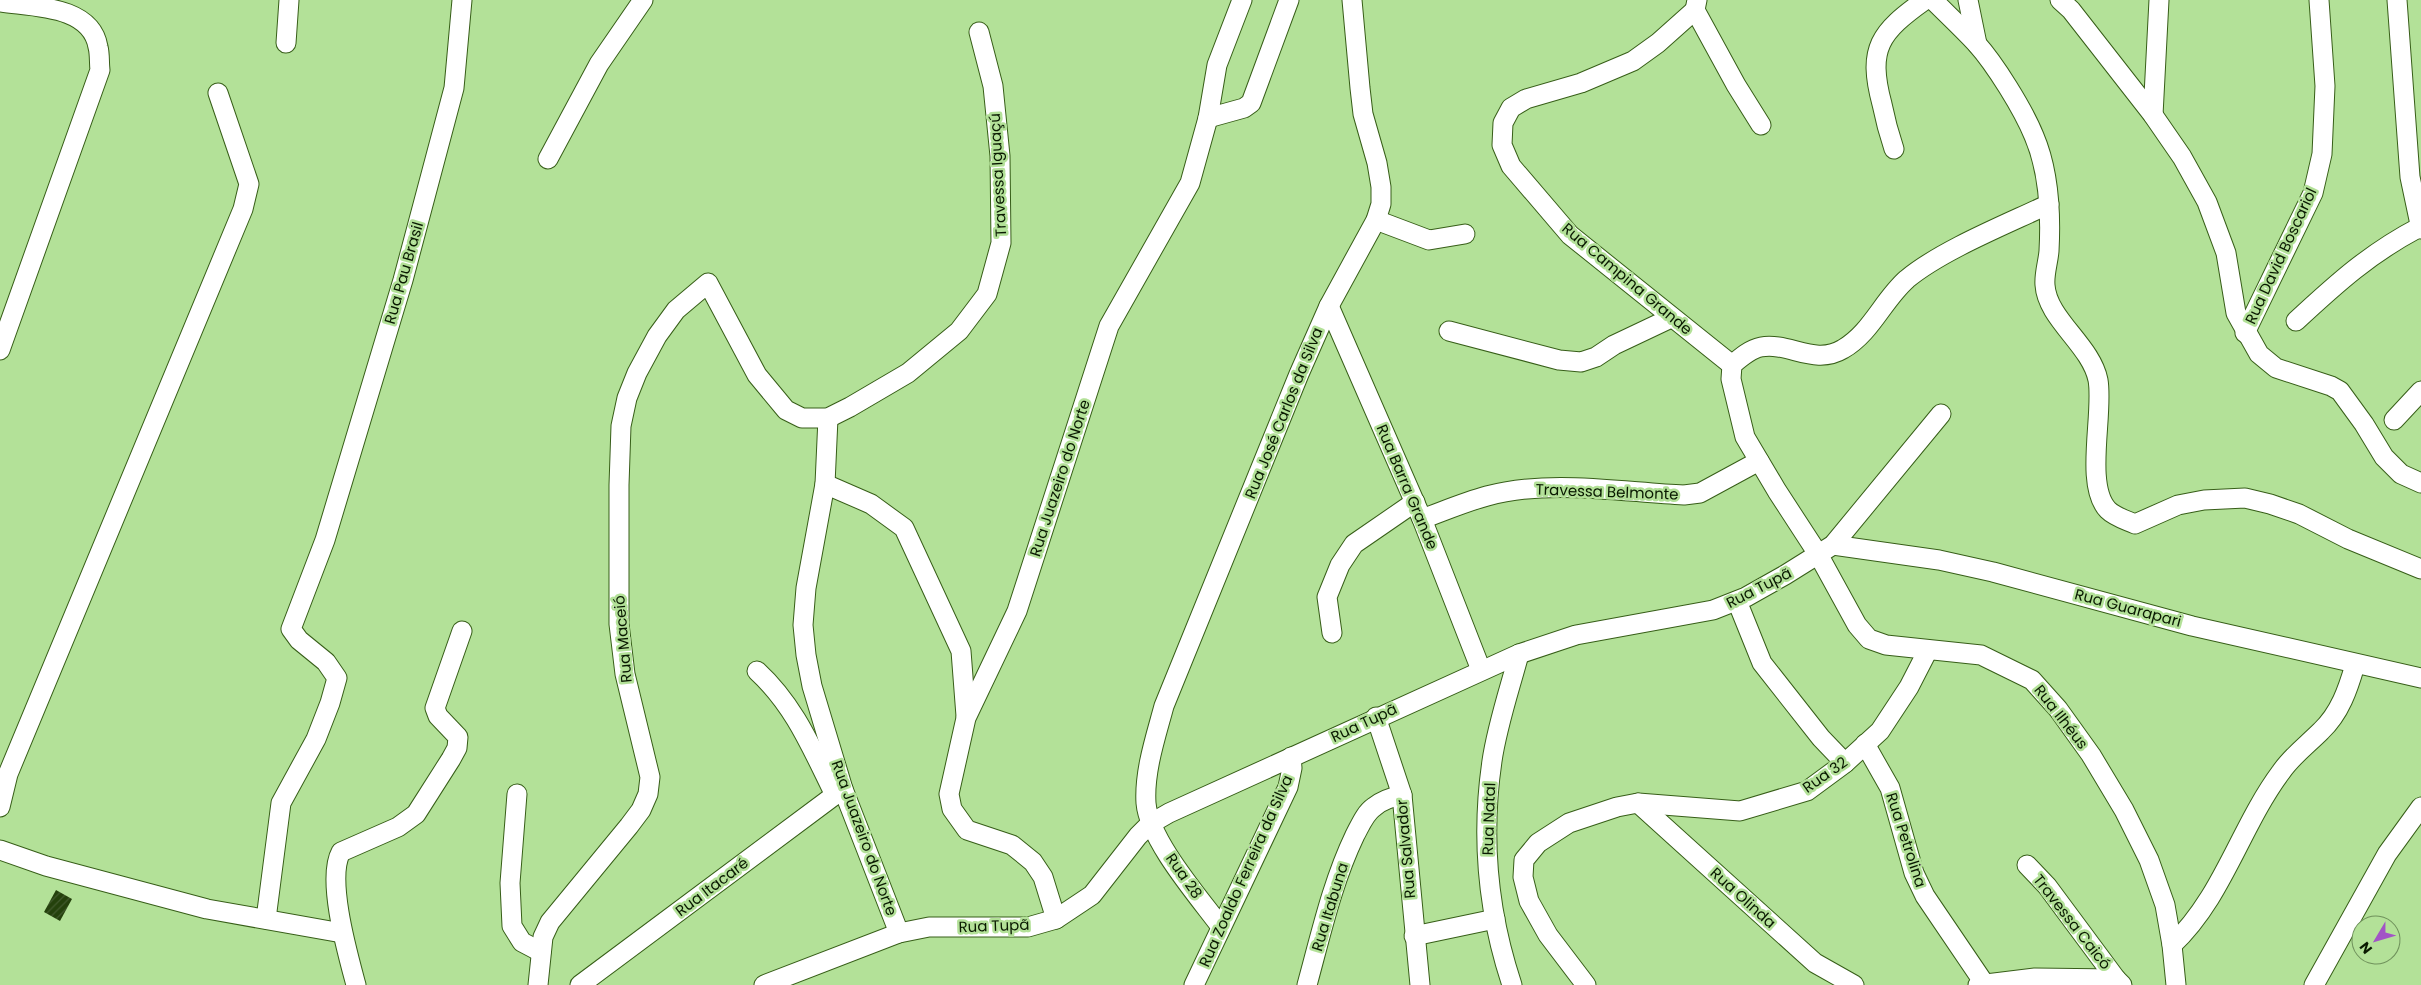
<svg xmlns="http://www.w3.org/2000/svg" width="2421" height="985" font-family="Poppins,sans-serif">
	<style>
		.building { fill: url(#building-hatch) }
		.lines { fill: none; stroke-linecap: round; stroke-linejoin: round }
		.minor-casing { stroke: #375e18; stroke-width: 21 }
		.minor { stroke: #fff; stroke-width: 19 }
		.labels { text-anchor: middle; stroke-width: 5; stroke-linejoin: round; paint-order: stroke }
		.street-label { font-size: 15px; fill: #091900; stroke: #b3e198 }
	</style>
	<defs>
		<pattern id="building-hatch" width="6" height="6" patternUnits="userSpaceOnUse" patternTransform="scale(1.25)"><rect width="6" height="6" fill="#24410c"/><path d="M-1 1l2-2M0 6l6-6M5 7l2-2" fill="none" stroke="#41592d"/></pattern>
	</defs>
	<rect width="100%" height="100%" fill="#b3e198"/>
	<path class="building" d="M56,890L72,899L60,921L44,912Z"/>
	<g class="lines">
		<defs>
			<g id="minor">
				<path d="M1697,0L1695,10L1736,85L1761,125"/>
				<path d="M1933,0C1947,14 1962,28 1976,43C1995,64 2023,109 2034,136C2049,171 2051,214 2049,251C2048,263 2044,274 2045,285C2047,319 2091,345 2098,380C2104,413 2084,485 2108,510C2115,517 2126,520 2135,524L2178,505L2204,500L2245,498L2270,504L2299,514L2348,539L2421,569"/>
				<path d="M1968,0L1977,44"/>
				<path d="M2060,0L2071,10L2153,115L2182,157L2207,202L2226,253L2236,313L2259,354L2276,368L2331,386L2340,391L2364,424L2384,457L2401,474L2421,483"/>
				<path d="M2397,0L2410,177L2421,229"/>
				<path d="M0,2C32,7 91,5 98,47C100,54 99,63 100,70L0,350"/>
				<path d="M1695,10L1658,43L1633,61L1581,83L1526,99L1511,108L1503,123L1502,145L1511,166L1570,235L1732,365"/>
				<path d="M286,43L289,0"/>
				<path d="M2153,115L2159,0"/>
				<path d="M1208,118L1244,108L1251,103L1289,0"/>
				<path d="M1894,149C1889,134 1885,119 1882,104C1867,48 1880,32 1925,0"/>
				<path d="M548,159L599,64L643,0"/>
				<path d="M2049,204C2007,224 1942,250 1907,279C1883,300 1871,333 1843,349C1815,366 1789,342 1761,347C1750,349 1740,358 1732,365L1731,379L1745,437L1777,491L1818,554L1857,625L1869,639L1886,645L1981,655L2032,680L2058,709L2091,755L2124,810L2149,860L2165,905L2172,945L2176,985"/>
				<path d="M1376,220L1429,240L1465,234"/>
				<path d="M1329,306L1422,519L1481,670"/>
				<path d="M2296,321C2337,283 2370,253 2420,227"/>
				<path d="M1449,331L1559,360L1581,362L1596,357L1614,345L1671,318"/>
				<path d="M2245,333L2313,193L2322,154L2325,86L2319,0"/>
				<path d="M828,418L825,484L806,588L803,625L806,655L812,686L843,789L899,933"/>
				<path d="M2394,420L2421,391"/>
				<path d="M825,484L871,504L904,528L961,651L966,716"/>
				<path d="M1422,519C1444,511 1465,502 1487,496C1549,479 1621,492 1684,495L1700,493L1759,461"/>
				<path d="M1833,545L1939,560L1993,572L2192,626L2421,678"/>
				<path d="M1737,601L1762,663L1821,738L1845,763"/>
				<path d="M1332,633L1327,597L1340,565L1354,544L1415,502"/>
				<path d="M757,671C795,706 812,749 835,795"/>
				<path d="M1376,717L1402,795L1420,985"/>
				<path d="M1865,744L1890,788L1914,873L1925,896L1984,983"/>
				<path d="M517,794L510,883L512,926L522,942L541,952"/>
				<path d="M1638,803L1815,963L1854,985"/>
				<path d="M0,807L8,774L243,209L249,184L218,93"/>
				<path d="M0,850L46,866L207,909L342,933"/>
				<path d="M2027,865L2047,886L2116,979"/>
				<path d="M266,919L281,803L316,739L330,703L337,678L326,662L299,640L291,629L325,540L403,280L454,88L462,0"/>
				<path d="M1056,919L1043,877L1033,862L1012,845L967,830L952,809L949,794L966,718L1017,611L1109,326L1190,183L1208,118L1217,65L1242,0"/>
				<path d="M1221,927C1198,896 1149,840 1146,803C1144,771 1156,736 1164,706L1299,374L1329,306L1376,220L1381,204V187L1377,163L1363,114L1360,88L1352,0"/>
				<path d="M1414,936L1495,919"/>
				<path d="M2172,945C2223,897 2240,827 2281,772C2292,756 2307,745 2321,731C2340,713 2348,689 2355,665"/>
				<path d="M356,985C348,955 326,879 341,852L398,827L416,814L451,759L457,748L458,737L438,716L435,708L462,631"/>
				<path d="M538,985L543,937L550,922L629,826L641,810L648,794L650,777L625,674L619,624V485L621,426L627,398L637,373L657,336L676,310L708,283L757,375L786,410L802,418H828L850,407L908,373L959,331L987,294L1001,243L1000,156L993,86L979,32"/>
				<path d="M580,985L843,789"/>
				<path d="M764,985L899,933L929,927H1028L1056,919L1092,895L1138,836L1150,824L1169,813L1519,654L1576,635L1713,610L1746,597L1785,575L1833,545L1941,414"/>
				<path d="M1194,985L1288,787L1292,768L1291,757"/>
				<path d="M1307,985C1321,934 1332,883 1355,835C1360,826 1365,813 1374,807C1382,800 1392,797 1402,795"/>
				<path d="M1512,985C1488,913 1481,836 1492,761C1497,726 1510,688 1519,654"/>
				<path d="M1586,985L1548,935L1529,901L1523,877L1524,860L1538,843L1569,823L1617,807L1638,803L1740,811L1807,791L1845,763L1880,731L1909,687L1928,650"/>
				<path d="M1978,985L2035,978L2116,979L2122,985"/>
				<path d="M2314,985L2387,854L2421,807"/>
			</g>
		</defs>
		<use href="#minor" class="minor-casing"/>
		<use href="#minor" class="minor"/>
	</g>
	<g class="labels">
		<g class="street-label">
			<text transform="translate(998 175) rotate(-93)" y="5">Travessa Iguaçú</text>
			<text transform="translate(2281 256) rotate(-65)" y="5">Rua David Boscariol</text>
			<text transform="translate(404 273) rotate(-74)" y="5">Rua Pau Brasil</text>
			<text transform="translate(1627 279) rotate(40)" y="5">Rua Campina Grande</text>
			<text transform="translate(1284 413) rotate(-68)" y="5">Rua José Carlos da Silva</text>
			<text transform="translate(1060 478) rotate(-72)" y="5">Rua Juazeiro do Norte</text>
			<text transform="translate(1407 487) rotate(67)" y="5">Rua Barra Grande</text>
			<text transform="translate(1607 492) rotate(2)" y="5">Travessa Belmonte</text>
			<text transform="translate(1759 588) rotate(-27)" y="5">Rua Tupã</text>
			<text transform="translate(2128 608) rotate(15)" y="5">Rua Guarapari</text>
			<text transform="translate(623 639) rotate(-95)" y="5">Rua Maceió</text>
			<text transform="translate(2061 717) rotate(52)" y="5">Rua Ilhéus</text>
			<text transform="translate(1364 723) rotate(-25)" y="5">Rua Tupã</text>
			<text transform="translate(1825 775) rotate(-35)" y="5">Rua 32</text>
			<text transform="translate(1489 819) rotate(-88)" y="5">Rua Natal</text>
			<text transform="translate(864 838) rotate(70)" y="5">Rua Juazeiro do Norte</text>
			<text transform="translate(1906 840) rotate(72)" y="5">Rua Petrolina</text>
			<text transform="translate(1406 849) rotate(-95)" y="5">Rua Salvador</text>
			<text transform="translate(1246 871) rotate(-66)" y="5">Rua Zoaldo Ferreira da Silva</text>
			<text transform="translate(1184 876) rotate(55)" y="5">Rua 28</text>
			<text transform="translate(712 887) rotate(-37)" y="5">Rua Itacaré</text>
			<text transform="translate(1743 898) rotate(42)" y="5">Rua Olinda</text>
			<text transform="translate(1330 907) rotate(-73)" y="5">Rua Itabuna</text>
			<text transform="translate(2072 922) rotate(52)" y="5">Travessa Caicó</text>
			<text transform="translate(994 926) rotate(-2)" y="5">Rua Tupã</text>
		</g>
	</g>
	<g transform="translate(2376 940) rotate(232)"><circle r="24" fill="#b3e198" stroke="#6f915b"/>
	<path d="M0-4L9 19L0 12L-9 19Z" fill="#a254c6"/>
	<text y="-8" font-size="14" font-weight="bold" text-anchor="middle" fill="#091900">N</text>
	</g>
</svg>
